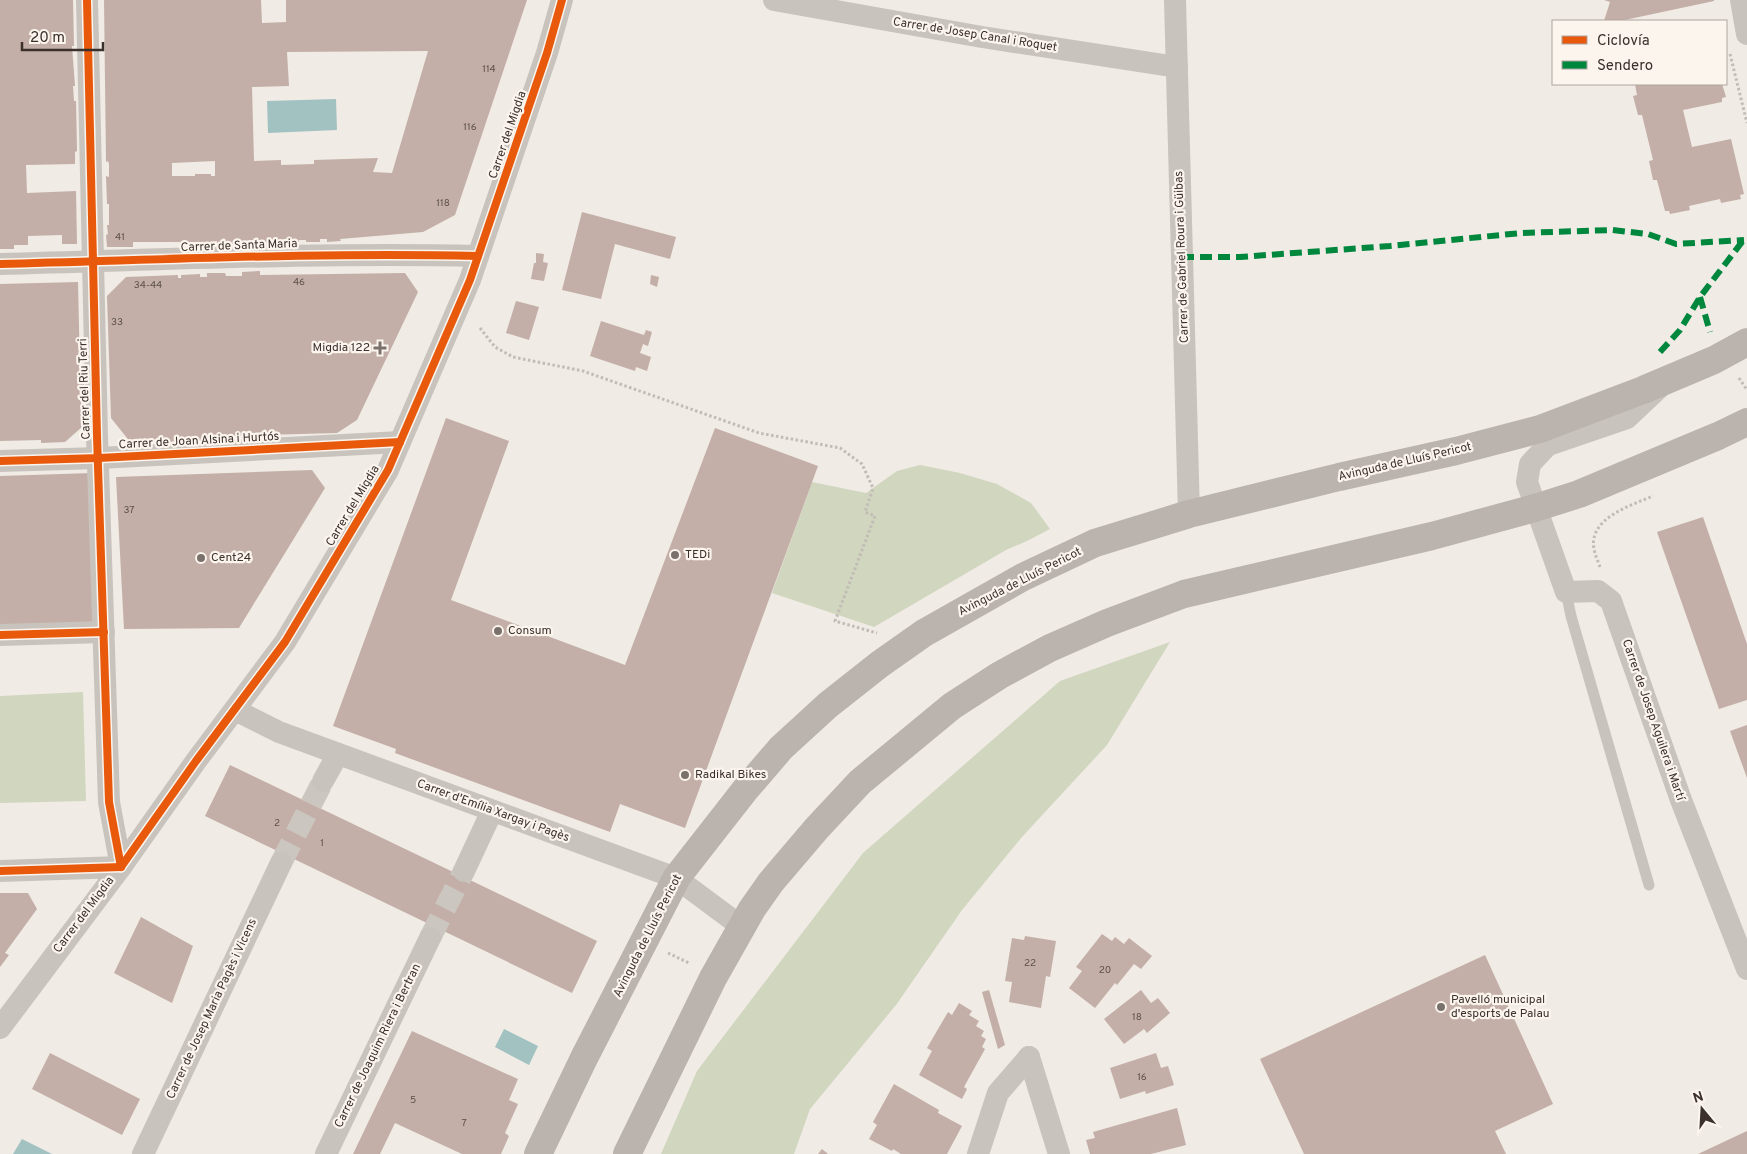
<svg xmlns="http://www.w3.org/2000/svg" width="1747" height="1154" viewBox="0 0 1747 1154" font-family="Overpass,sans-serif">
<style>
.green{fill:#d1d6bf}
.water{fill:#a1c2c1}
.building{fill:#c3afa7;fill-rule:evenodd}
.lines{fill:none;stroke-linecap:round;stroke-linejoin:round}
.street-tunnel{stroke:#ccc6c0;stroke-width:22;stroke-dasharray:22 11;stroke-linecap:butt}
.path{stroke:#c2bbb6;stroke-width:3;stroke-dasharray:2.5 2.5;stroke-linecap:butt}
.lane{stroke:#c9c3be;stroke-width:11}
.street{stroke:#c9c3be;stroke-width:22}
.secondary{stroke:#bab3ae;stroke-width:28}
.quiet{stroke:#00873e;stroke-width:6;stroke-dasharray:12 6;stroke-linecap:butt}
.cycleway-casing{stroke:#fbf5ee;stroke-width:11}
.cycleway{stroke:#e8590c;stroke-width:8}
.poi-dot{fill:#7a716c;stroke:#fbf5ee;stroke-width:2}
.labels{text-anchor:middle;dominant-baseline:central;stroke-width:4.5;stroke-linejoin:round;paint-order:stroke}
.number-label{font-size:10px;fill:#5d504a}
.street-label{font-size:12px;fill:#3b302b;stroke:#fbf5ee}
.poi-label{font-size:12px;fill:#3b302b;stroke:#fbf5ee;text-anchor:start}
</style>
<rect width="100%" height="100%" fill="#f0ebe5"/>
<g class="green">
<path d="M920,465L960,473L997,484L1031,503L1050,529L1027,541L1006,550L874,627L772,593L812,482L866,493L897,471Z"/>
<path d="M1170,642L1107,745L1022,837L962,910L896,1005L810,1109L794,1154H661L697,1071L863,853L1060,681Z"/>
<path d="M83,692L86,801L0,803V696Z"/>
</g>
<g class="water">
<path d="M336,99L337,130L268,133L267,101Z"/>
<path d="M504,1029L538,1046L529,1065L495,1047Z"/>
<path d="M22,1139L52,1154H13Z"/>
</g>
<g class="building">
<path d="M0,0H73L74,46H72L75,86H73L74,101H76L77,151L75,152V164L26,165L27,193L76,191L77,244H62V235L28,236V245H14V249H0Z"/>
<path d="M104,0H261L262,23L286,22V0H527L455,215L423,232L340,239L341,241L327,242V239H320V242H306V240H299V242L283,243V240H278V243H260L259,240L250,241H243V244H217V241L213,242H133V247H107L106,235L108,234L107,225H109V204H107L106,176L109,177V164L108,161L106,162ZM428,51L392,173L373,172L378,158L314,160V164L281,165V160L254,161L252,87L289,86L287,52ZM215,161V176H211V174H195V176H172V163Z"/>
<path d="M1604,0H1714V1L1620,21H1604L1610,2Z"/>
<path d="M1635,84H1722L1726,97L1722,98V102L1683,110L1692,147L1731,139L1744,194L1740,195L1741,199L1721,203L1720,199L1689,206L1690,210L1670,214L1669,211H1665L1657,180H1653L1649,161L1653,160L1642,115H1638L1633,96L1637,95Z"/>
<path d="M582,212L676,237L670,259L615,244L601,299L562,290Z"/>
<path d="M536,253L544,254L543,262L548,263L544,281L531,279L534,263H536Z"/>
<path d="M260,271V275L405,273L418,292L357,420L337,433L231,436L232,441H213V437H205L206,441L187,442V438H183L184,442L131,443L111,418L107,296L126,277L178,275V278H181V275L200,274V277H207V273H225L226,276H242V272Z"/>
<path d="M651,275L659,277L657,287L650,284Z"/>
<path d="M78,282L80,373H84V395H81L82,427L65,442L41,443V440L0,441V284Z"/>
<path d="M516,301L539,307L529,340L506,333Z"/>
<path d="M601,321L644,335L646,330L652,332L648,346L643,344L640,353L651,357L647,371L636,367L635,371L590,356Z"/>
<path d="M446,418L509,441L451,600L625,665L715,428L818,466L685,828L620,804L610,832L395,753L396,749L333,726Z"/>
<path d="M312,470L325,488L239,628L124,629L116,477Z"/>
<path d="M92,473L96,627L0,629V476Z"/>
<path d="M1703,517L1747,644V700L1719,709L1657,532Z"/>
<path d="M1747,725V778L1730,731Z"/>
<path d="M230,765L597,941L572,993L205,816Z"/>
<path d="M0,893H28L37,909L5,953L9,955L0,967Z"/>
<path d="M141,917L193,946L172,1003L114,973Z"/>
<path d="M1102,934L1112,941L1115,937L1124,944L1129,938L1152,956L1141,969L1134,964L1117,985L1115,983L1095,1008L1069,988L1082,971L1076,967Z"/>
<path d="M1025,936L1056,941L1050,977L1046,976L1041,1008L1009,1002L1012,982L1005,981L1012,938L1024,940Z"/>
<path d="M1485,955L1553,1104L1495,1131L1506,1154H1304L1260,1059Z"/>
<path d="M989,990L1005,1045L998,1049L982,992Z"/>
<path d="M1141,990L1151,1003L1158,998L1170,1013L1147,1033L1144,1029L1124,1044L1104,1019Z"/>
<path d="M959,1003L972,1011L969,1015L979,1021L976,1026L984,1031L981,1036L986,1039L982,1047L985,1049L964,1087L967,1089L962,1099L919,1075L932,1051L927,1048L948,1012L952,1015Z"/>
<path d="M412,1031L518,1079L509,1100L518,1104L505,1133L509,1136L501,1154H462L395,1123L380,1154H353Z"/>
<path d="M50,1053L140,1099L122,1135L32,1089Z"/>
<path d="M1156,1053L1161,1068L1168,1066L1174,1085L1146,1094L1145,1091L1120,1099L1110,1068Z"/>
<path d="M894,1084L939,1110L938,1113L962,1126L947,1154H901L893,1149L892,1151L869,1139L877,1125L873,1122Z"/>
<path d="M1177,1108L1186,1145L1151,1154H1090L1086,1140L1095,1138L1093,1132Z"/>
<path d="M1747,1131V1154H1698Z"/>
<path d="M822,1149L828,1154H818Z"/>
</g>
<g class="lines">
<g class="street-tunnel">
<path d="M281,863L323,781"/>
<path d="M430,938L464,871"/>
</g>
<g class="path">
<path d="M1730,54L1747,123"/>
<path d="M480,328L495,347L513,357L583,371L759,433L840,448L862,464L873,488L865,512L875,516L835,621L877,633"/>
<path d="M1739,378L1747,390"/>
<path d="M1600,567C1598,561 1595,555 1594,549C1588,518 1632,505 1653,496"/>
<path d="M668,953L689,963"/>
</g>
<path class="lane" d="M1566,592L1571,616L1649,885"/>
<g class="street">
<path d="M87,0L97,436L109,802L121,867"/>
<path d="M774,0L982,37L1177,67"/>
<path d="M1175,0L1189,514"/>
<path d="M1741,0L1747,34"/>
<path d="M0,264C159,260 319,252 478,256"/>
<path d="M1662,385L1627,418L1548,445L1530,464L1527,482L1566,592L1598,591L1611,601L1681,800L1747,969"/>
<path d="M0,461L99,458L400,442"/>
<path d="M0,635L104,632"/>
<path d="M235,710L279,732L676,878L742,927"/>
<path d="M323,781L338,754"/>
<path d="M0,871L121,867"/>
<path d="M464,871L492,811"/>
<path d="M0,1028L121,867L196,761L285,642L388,470L470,280L547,53L562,0"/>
<path d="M1029,1057L1059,1154"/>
<path d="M143,1154L281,863"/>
<path d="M326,1154L430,938"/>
<path d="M978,1154L998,1093L1029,1057"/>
</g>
<g class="secondary">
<path d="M538,1154L584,1058L677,877L745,790L781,748L828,705L880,664L924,633L1023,577L1095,543L1189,514L1339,477L1456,451L1540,429L1643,390L1714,360L1747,342"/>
<path d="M627,1154L713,978L752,909L771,882L817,828L860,782L952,706L1000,675L1050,648L1107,623L1184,594L1432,536L1535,508L1579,494L1718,436L1747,422"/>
</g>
<g class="quiet">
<path d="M1182,257H1240L1390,246L1521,233L1612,230L1648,234L1676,244L1744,240"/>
<path d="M1700,297L1710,332"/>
<path d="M1660,352L1680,330L1700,297L1745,238"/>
</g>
<g class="cycleway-casing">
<g id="cycleway">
<path d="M87,0L97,436L109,802L121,867"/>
<path d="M0,264C159,260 319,252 478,256"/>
<path d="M0,461L99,458L400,442"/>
<path d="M0,635L104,632"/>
<path d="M121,867L196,761L285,642L388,470L470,280L547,53L562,0"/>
<path d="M0,871L121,867"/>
</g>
</g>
<use href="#cycleway" class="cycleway"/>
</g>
<g class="poi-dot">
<path d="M377.5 340.5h5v5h5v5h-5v5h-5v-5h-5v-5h5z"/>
<circle cx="675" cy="555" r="5"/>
<circle cx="201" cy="558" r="5"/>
<circle cx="498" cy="631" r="5"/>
<circle cx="685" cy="775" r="5"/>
<circle cx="1441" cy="1007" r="5"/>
</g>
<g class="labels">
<g class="number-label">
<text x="489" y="69">114</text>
<text x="470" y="127">116</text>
<text x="443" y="203">118</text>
<text x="120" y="237">41</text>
<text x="299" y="282">46</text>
<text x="148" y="285">34-44</text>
<text x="117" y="322">33</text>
<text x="129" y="510">37</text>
<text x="277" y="823">2</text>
<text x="322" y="843">1</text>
<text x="1030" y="963">22</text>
<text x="1105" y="970">20</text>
<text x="1137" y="1017">18</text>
<text x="1142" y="1077">16</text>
<text x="413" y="1100">5</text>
<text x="464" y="1123">7</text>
</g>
<g class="street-label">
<text transform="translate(975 35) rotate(9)">Carrer de Josep Canal i Roquet</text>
<text transform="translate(508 135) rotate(-71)">Carrer del Migdia</text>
<text transform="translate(239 246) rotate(-2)">Carrer de Santa Maria</text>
<text transform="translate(1182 257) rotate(-92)">Carrer de Gabriel Roura i Güibas</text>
<text transform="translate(85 389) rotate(-92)">Carrer del Riu Terri</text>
<text transform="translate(199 441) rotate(-3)">Carrer de Joan Alsina i Hurtós</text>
<text transform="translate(1405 462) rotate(-13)">Avinguda de Lluís Pericot</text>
<text transform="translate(353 506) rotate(-59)">Carrer del Migdia</text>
<text transform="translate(1020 582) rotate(-27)">Avinguda de Lluís Pericot</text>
<text transform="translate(1653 720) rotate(71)">Carrer de Josep Aguilera i Martí</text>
<text transform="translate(493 811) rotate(20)">Carrer d'Emília Xargay i Pagès</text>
<text transform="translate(84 915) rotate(-53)">Carrer del Migdia</text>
<text transform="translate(648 936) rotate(-63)">Avinguda de Lluís Pericot</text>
<text transform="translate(212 1009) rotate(-65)">Carrer de Josep Maria Pagès i Vicens</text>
<text transform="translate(378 1046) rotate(-64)">Carrer de Joaquim Riera i Bertran</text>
</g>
<g class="poi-label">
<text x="370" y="348" text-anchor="end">Migdia 122</text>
<text x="685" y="555">TEDi</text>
<text x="211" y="558">Cent24</text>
<text x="508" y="631">Consum</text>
<text x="695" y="775">Radikal Bikes</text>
<text x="1451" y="1000">Pavelló municipal<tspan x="1451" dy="14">d'esports de Palau</tspan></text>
</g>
</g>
<rect x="1552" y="20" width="175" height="65" fill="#fbf5ee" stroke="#aea6a0"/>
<rect x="1562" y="36" width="25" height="8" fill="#e8590c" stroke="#aea6a0"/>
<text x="1597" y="45" font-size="15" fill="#3b302b">Ciclovía</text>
<rect x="1562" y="61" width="25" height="8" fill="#00873e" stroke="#aea6a0"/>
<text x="1597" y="70" font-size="15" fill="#3b302b">Sendero</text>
<g transform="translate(1702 1109) rotate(342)" stroke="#fbf5ee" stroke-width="4" paint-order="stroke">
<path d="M0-4L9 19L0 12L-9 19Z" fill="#3b302b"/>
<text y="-8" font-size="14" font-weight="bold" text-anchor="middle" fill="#3b302b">N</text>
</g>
<path d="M22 42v8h81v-8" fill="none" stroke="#3b302b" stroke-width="2.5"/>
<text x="30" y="42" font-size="15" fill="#3b302b" stroke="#fbf5ee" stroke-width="4" paint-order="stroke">20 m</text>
</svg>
